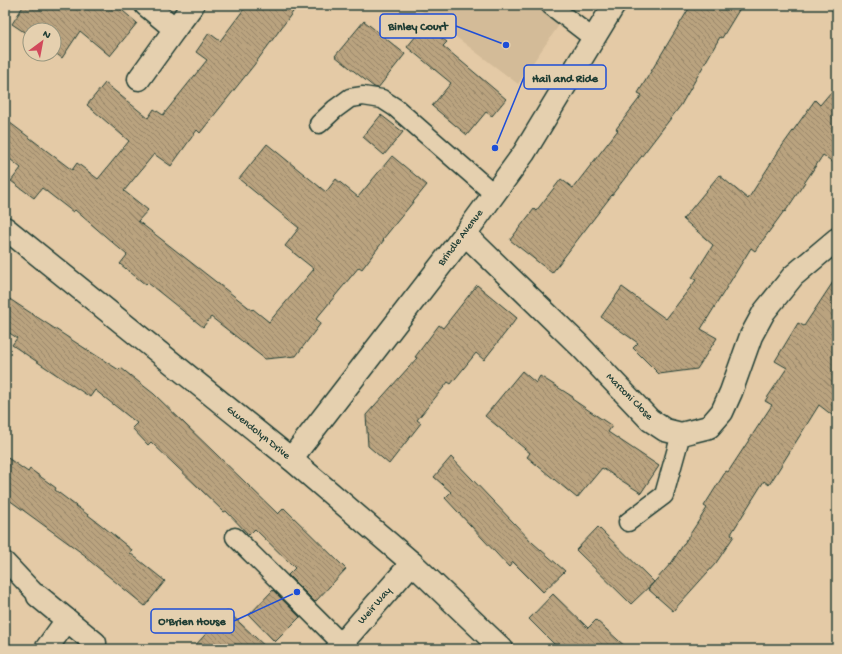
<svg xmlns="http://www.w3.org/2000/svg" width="842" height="654" viewBox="0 0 842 654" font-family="'Gochi Hand',sans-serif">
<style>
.built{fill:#d3bb98}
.building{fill:url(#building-back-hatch);stroke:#1f3d34}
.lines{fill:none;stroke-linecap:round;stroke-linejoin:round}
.service-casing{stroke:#1f3d34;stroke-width:21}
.minor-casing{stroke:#1f3d34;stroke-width:25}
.service{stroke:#e5d0af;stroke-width:18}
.minor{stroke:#e5d0af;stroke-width:22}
.labels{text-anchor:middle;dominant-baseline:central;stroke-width:3;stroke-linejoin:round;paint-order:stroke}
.street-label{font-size:11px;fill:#1f3d34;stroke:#e5d0af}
.leader{fill:none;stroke:#1d4ed8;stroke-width:1.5}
.callout-dot{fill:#1d4ed8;stroke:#e5d0af;stroke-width:1.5}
.callout{fill:#e5d0af;stroke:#1d4ed8;stroke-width:1.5}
.callout-label{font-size:12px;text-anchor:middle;font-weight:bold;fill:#1f3d34}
</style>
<defs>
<pattern id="building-back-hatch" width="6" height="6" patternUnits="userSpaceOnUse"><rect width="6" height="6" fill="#baa37f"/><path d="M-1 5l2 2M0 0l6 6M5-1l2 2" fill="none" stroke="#978669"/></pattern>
</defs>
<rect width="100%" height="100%" fill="#e4caa6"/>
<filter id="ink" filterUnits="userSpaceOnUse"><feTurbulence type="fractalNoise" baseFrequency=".025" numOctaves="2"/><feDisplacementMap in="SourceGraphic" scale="8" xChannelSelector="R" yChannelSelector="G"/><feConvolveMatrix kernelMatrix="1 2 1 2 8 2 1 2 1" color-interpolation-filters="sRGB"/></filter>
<g filter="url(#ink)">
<path class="built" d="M414,5H573L518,84Z"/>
<g class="building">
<path d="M24,5H116L137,23L110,56L80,31L62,58L54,52V30H30V36L12,24Z"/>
<path d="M247,5H298L254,65L200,133L197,130L171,166L154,154L124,191L148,210L138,221L252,310L253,309L269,322L314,269L285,246L299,228L239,179L267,144L326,192L336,179L358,197L392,156L427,185L383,239L384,240L362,269L359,267L316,319L321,323L296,356L265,359L211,317L203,327L148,283L146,285L120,264L127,255L75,210L73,212L42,188L34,198L11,181L21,168L5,155V119L72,170L77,163L98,179L129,141L87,105L105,83L148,118L154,109L163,115L207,60L196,52L209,33L220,41Z"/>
<path d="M691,5H742L722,38L720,37L681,105L552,273L510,240L534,209L536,211L561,179L573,188L618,130L616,129L642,95L638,93Z"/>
<path d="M364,21L405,54L378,88L374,87L335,56Z"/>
<path d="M425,25L447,42L443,46L506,99L492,116L486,112L467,135L432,106L451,83L407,47Z"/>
<path d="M837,85V165L823,155L785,212L784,211L755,251L751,248L701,329L717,338L697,369L659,374L633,348L638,343L601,317L622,287L666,319L696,280L692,278L713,245L683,219L719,175L748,199L780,149L815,100L820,105Z"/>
<path d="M381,115L403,132L384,155L363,137Z"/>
<path d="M837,276V419L819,405L769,485L764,481L731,534L734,536L716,563L673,611L648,589L672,562L707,508L704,506L726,471L728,472L772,405L765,401L787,368L775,361L798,323L804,326Z"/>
<path d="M477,285L517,318L484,360L476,353L451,384L448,382L417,420L421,423L389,464L368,446L366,415L417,358L415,357L439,325L443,328Z"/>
<path d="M5,296L75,342L119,370L121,368L154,394L278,514L284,508L346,569L315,602L288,575L295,568L255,529L249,535L226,511L224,512L151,442L148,445L132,428L137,423L95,390L90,397L12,345L17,338L5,330Z"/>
<path d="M522,371L536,383L540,376L573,397L572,399L612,426L608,432L659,466L641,493L602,468L577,498L527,457L530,453L485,416Z"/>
<path d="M5,456L28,472L30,469L56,488L55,490L100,524L132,550L130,553L165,581L145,606L85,557L86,556L5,497Z"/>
<path d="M451,457L533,543L565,571L543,592L513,562L509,567L445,498L451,492L434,477Z"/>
<path d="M598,527L654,582L631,604L576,550Z"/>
<path d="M273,590L300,617L275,642L249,615Z"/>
<path d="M553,594L588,628L596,620L628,649H559L529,619Z"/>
<path d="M227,611L268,649H192Z"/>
</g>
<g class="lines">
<g class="service-casing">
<g id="service">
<path d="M550,5L594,39"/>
<path d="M319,124L335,109L350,98L363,96L382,99L396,108L494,194"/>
<path d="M628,522L664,495L681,434"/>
<path d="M235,537L342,644"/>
<path d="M5,561L38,596"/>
</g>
</g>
<g class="minor-casing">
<g id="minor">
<path d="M146,5L175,29L193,5"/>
<path d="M139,79L175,29"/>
<path d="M5,228L291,459L412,563L502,649"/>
<path d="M465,234L579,345L650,420L665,430L681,434L709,427L722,412L731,392L751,336L764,312L793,276L837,239"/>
<path d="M291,459L465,234L524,153L614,5"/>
<path d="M38,596L95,643"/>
<path d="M46,649L67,620"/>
<path d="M337,649L412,563"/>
</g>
</g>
<use href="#service" class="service"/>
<use href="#minor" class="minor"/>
</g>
</g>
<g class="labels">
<g class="street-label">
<text transform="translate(461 238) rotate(-53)">Brindle Avenue</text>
<text transform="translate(629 397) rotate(45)">Marconi Close</text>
<text transform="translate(258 433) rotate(39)">Gwendolyn Drive</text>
<text transform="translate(375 606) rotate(-49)">Weir Way</text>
</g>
</g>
<path class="leader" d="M506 45L456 26M495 148L524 77M297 592L234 621"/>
<g class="callout-dot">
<circle cx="506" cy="45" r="4"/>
<circle cx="495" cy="148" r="4"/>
<circle cx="297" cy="592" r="4"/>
</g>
<g class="callout">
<rect x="380" y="14" width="76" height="24" rx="4"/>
<rect x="524" y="65" width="82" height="24" rx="4"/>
<rect x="151" y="609" width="83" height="24" rx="4"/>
</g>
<g class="callout-label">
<text x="418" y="30">Binley Court</text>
<text x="565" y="82">Hail and Ride</text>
<text x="192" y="625">O'Brien House</text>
</g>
<rect width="842" height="654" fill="none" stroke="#e5d0af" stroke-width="20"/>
<rect x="10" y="10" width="822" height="634" fill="none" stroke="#1f3d34" stroke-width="1.5" filter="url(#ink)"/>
<g transform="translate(42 42) rotate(32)"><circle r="19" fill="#e5d0af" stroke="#96957e"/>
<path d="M0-3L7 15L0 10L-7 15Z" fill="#d1495b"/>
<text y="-6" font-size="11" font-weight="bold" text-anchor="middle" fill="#1f3d34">N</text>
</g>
</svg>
